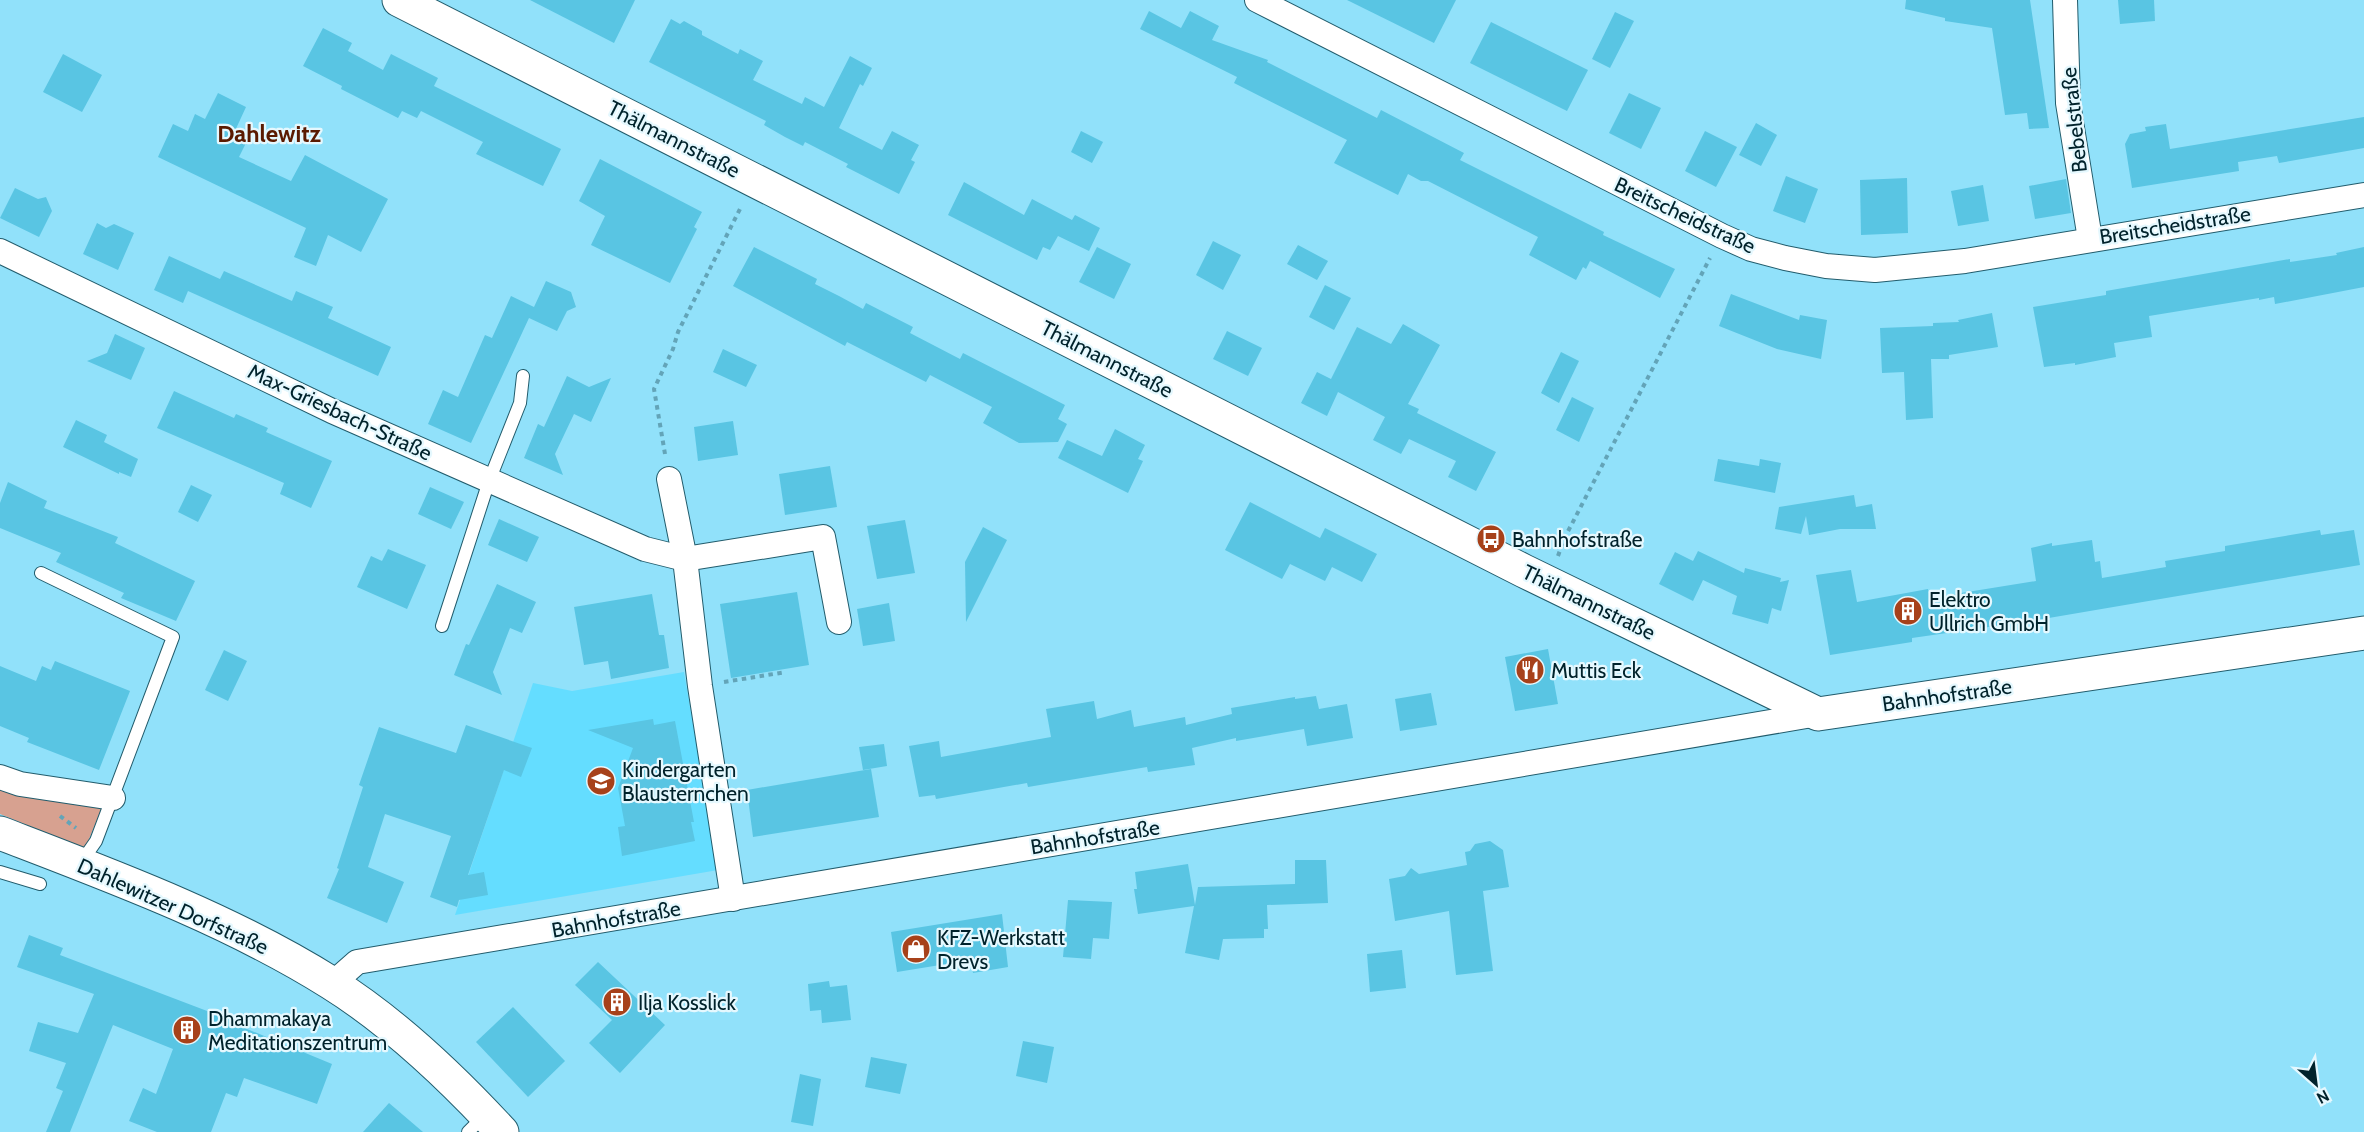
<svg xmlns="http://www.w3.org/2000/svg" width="2364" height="1132" viewBox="0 0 2364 1132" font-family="Cabin,sans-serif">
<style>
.built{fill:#64ddff}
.green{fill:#d7a190}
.building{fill:#59c5e3}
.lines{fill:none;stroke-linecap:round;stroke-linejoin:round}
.lane-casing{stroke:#225c6c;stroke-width:14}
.street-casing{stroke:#225c6c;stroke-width:26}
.secondary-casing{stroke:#225c6c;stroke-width:35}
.path{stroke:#63a4b8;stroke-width:4;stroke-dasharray:4.5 4.5;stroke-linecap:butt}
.lane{stroke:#fff;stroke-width:12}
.street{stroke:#fff;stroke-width:24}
.secondary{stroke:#fff;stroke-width:33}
.labels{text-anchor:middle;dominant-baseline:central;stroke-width:4.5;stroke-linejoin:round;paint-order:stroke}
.street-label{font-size:21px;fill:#00222b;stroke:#e5f8fe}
.poi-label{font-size:21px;fill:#00222b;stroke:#e5f8fe;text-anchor:start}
.quarter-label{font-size:24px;font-weight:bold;fill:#5a1a01;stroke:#e5f8fe}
</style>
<rect width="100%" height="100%" fill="#91e1fa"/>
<path class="built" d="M684,672L718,870L455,915L533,683L572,691Z"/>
<path class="green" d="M0,785L103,805L85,849L0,814Z"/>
<g class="building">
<path d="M530,0H635L614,43Z"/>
<path d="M1347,0H1456L1434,43Z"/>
<path d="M1906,0H2030L2049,128L2029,129L2027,113L2005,115L1992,28L1945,21V18L1905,9Z"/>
<path d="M2118,0H2154L2155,21L2120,24Z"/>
<path d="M1149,11L1181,28L1190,11L1219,26L1212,40L1268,60L1267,62L1377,118L1381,110L1464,153L1460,160L1604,232L1603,235L1675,269L1660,298L1590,261L1586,269L1583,267L1576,280L1529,255L1538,237L1428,181H1421L1408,174L1398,195L1334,163L1347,140L1234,83L1237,77L1140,29Z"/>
<path d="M1615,12L1634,21L1610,68L1592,59Z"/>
<path d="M671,19L680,24L684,21L702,31V35L738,54L740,49L763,61L753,80L802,104L805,97L824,107L850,56L872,68L863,86L860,84L839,128L882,150L892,131L919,145L911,160L915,162L899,194L846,167L848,164L805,142L803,146L785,137L764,125L766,121L649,62Z"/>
<path d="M1491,22L1588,70L1567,111L1470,63Z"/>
<path d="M323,28L352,43L348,51L383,70L391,54L438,78L434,86L561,149L543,186L476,154L483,142L421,111L417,118L402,111L398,118L341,89L342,86L303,66Z"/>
<path d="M63,54L102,75L82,112L43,92Z"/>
<path d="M218,93L246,107L234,133L248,139L239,157L291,181L305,155L388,199L361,252L328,235L316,266L294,257L306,228L158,157L173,124L188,131L195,114L205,119Z"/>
<path d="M1629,93L1661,108L1641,149L1609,133Z"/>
<path d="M2364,117V148L2279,163L2277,156L2238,162L2239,171L2132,188L2125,144L2130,134L2146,131L2145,127L2166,124L2170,149Z"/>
<path d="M1756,123L1777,135L1761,166L1739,155Z"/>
<path d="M1081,131L1103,142L1092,163L1071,152Z"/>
<path d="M1705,131L1737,147L1716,187L1685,171Z"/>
<path d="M600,159L702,212L694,227L697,229L670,283L591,245L605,216L579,201Z"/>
<path d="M1786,176L1818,189L1805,223L1773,211Z"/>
<path d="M1907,178L1908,233L1861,235L1860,180Z"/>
<path d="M2066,179L2071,213L2035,219L2029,186Z"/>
<path d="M964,182L1024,215L1032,199L1072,220L1075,215L1100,228L1089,251L1058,236L1050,250L1043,247L1037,260L948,215Z"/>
<path d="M1983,185L1989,221L1958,226L1951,191Z"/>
<path d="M15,188L38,199L46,197L52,211L39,237L0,218Z"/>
<path d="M97,223L106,228L114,224L134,233L118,270L83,254Z"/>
<path d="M1213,241L1241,255L1223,290L1196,275Z"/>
<path d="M1298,245L1328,261L1317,280L1287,264Z"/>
<path d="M754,247L817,279L815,284L839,296L863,309L866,303L913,327L910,333L960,359L963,353L1065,405L1058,419L1067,424L1058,442L1019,443L983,423L992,407L930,375L926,382L847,342L845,346L733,286Z"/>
<path d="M1097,247L1131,264L1114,299L1079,282Z"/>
<path d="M2364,247V287L2275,304L2274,297L2259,300V298L2149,316L2152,337L2114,343L2116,357L2075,365V363L2044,367L2033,307L2106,295V291L2186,277L2290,259V262L2337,255L2336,253Z"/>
<path d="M169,256L220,279L224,271L292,301L296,291L333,307L328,318L391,347L378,376L188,291L183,303L154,290Z"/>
<path d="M546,281L571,292L576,307L567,311L557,331L529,318L471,443L428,424L443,390L458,397L485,335L492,338L511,296L534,307Z"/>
<path d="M1325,285L1351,298L1334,330L1309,317Z"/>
<path d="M1731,294L1799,320L1800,315L1827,320L1821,359L1777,349L1719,326Z"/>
<path d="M1992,313L1998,347L1949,355V359H1931L1933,418L1906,420L1904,372L1882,373L1880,328L1933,326V323L1959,322L1958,320Z"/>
<path d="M1403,324L1440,345L1408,404L1419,409L1417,413L1496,452L1476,491L1448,477L1456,461L1409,439L1401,454L1373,440L1385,417L1338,392L1327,416L1301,403L1317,372L1331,379L1357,327L1391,344Z"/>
<path d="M1227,331L1262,348L1248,376L1213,359Z"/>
<path d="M115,334L145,348L131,380L87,361L107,353Z"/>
<path d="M723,349L757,365L746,387L713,372Z"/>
<path d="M1561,352L1579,361L1559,403L1541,393Z"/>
<path d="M567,376L589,387L611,378L591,422L574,414L555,454L563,475L524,458L538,424L544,427Z"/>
<path d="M174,391L234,418L236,414L268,428L266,432L332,461L311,508L280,494L284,483L157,428Z"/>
<path d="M1572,397L1594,408L1579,442L1556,430Z"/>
<path d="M76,420L107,435L104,442L138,459L131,477L119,472V474L63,447Z"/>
<path d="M733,421L738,455L698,461L694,427Z"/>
<path d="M1115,429L1145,445L1138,459L1143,461L1128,493L1058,458L1067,440L1102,456Z"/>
<path d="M1718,459L1759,466L1760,459L1781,463L1775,493L1714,481Z"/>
<path d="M830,466L837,507L785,515L779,474Z"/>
<path d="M8,482L47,501L44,508L118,537L115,543L195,581L176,621L121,598L124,593L56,562L61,553L0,528V503Z"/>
<path d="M191,485L212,495L198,522L178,512Z"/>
<path d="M430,487L464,502L451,529L418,514Z"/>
<path d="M1854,495L1856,507L1872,504L1876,529H1840L1809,535L1806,516L1801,534L1775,529L1779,507Z"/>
<path d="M1250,502L1320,538L1325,528L1377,554L1362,582L1332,567L1325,581L1290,564L1282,579L1225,550Z"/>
<path d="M499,519L539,537L527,562L488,545Z"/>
<path d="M905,520L915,573L877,579L867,526Z"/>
<path d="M983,527L1007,540L966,622L965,562Z"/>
<path d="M2320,530L2321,535L2354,530L2360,565L2037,620L1912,638V642L1830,655L1816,575L1851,570L1857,602L1928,589L1930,598L2036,581L2031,548L2052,543V546L2092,540L2095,562L2100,561L2102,578L2166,567L2165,561L2225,551V546Z"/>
<path d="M388,549L426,565L407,609L357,587L371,556L382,561Z"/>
<path d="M1698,551L1744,573L1745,568L1781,578L1780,582L1789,580L1781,611L1772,608L1768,624L1732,614L1737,596L1703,580L1693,601L1659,584L1675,552L1693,561Z"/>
<path d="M497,584L536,602L522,633L510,628L493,672L502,695L454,675L466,644L469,645Z"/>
<path d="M797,592L809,665L731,678L720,604Z"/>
<path d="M652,594L659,635H664L669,668L611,679L608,661L584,665L574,607Z"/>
<path d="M889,603L895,641L863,646L857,609Z"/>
<path d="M1548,649L1558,704L1515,711L1505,657Z"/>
<path d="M224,650L247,661L228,701L205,690Z"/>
<path d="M55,661L130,691L99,770L27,742L29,738L0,726V666L36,681L42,666L51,670Z"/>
<path d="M1431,693L1437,725L1400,731L1395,699Z"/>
<path d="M1316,696L1319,709L1347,704L1353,738L1307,746L1304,729L1236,741V738L1192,748L1195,765L1148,772L1147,767L1028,787L1027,783L936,799L935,795L919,797L909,746L939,741L941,757L1051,737L1046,709L1094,701L1097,719L1131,710L1134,727L1185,717L1186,725L1232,714L1231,708L1295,697V699Z"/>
<path d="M653,719L654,725L675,721L694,822H691L695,841L622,856L618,827L625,826L618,788L633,748L588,730Z"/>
<path d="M466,725L532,748L521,777L504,770L468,875L484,872L488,895L459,900L457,907L430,897L451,836L385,814L368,867L404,882L387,923L327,898L339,869L337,868L363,787L359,785L379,727L456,753Z"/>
<path d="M884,744L887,766L863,770L859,747Z"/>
<path d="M871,769L879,817L753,837L747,790Z"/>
<path d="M1490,841L1503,850L1509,887L1483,891L1493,971L1456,975L1449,911L1395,921L1389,879L1405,876L1411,868L1419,874L1467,865L1465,852L1470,851L1475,844Z"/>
<path d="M1295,860H1326L1328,903L1267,905L1268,929H1264V938L1223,939L1219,960L1185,953L1194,906L1138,914L1134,889H1137L1135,872L1188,864L1195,905L1198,887L1295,884Z"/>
<path d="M1068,900L1112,902L1109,939L1093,938L1091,959L1063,957Z"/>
<path d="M1002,914L1008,967L973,973L971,960L897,972L891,932Z"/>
<path d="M29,935L63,948L60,955L236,1022L235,1024L332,1064L317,1104L244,1078L237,1097L226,1093L211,1132H157L129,1121L143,1088L156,1094L173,1049L113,1025L70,1132H46L63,1091L56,1088L66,1063L29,1051L38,1022L78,1033L94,994L17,967Z"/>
<path d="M1402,950L1406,988L1370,992L1367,954Z"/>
<path d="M598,962L665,1025L620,1073L589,1043L612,1020L575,985Z"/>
<path d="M829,981L830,987L847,985L851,1020L822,1023L821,1010L810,1011L808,984Z"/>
<path d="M513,1007L565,1061L528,1097L476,1042Z"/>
<path d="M1023,1041L1054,1047L1047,1083L1016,1076Z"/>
<path d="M871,1057L907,1064L900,1094L865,1087Z"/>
<path d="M800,1074L821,1079L813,1126L791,1122Z"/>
<path d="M389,1103L423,1132H363Z"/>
</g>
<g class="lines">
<g class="lane-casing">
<g id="lane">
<path d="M41,573L173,637L96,841L80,864"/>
<path d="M442,626L489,481L520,403L523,376"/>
<path d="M0,872L40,884"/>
<path d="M468,1132L485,1115"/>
</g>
</g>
<g class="street-casing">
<g id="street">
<path d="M1257,0L1722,236L1751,249L1785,258L1826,266L1875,270L1965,261L2364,195"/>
<path d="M2065,0L2068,103L2090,239"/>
<path d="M0,251L332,411L645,549L685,559L823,537L839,622"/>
<path d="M669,479L685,559L700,686L733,899"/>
<path d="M0,777L20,784L113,798"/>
<path d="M332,984L357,962L1818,714"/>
</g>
</g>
<g class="secondary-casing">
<g id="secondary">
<path d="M399,0L1524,571L1818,714L2364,633"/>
<path d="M0,833C112,876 229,919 331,983C392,1021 453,1079 502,1132"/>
</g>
</g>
<g class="path">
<path d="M665,454L654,389L673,349L678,332L741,207"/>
<path d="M1558,556L1564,539L1710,258"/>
<path d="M724,682L786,672"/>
<path d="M60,816L76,828"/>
</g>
<use href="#lane" class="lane"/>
<use href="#street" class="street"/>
<use href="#secondary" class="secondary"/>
</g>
<defs>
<g id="bus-disc" transform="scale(1.5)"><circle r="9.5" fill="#a7411a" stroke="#e5f8fe"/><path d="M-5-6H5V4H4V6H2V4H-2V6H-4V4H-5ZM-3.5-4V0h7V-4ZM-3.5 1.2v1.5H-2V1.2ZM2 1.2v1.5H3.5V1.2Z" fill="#fff"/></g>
<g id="building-disc" transform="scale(1.5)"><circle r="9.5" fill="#a7411a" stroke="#e5f8fe"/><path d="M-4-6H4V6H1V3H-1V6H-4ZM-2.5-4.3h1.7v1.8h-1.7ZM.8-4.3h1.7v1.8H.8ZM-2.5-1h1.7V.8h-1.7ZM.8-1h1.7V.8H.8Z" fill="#fff"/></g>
<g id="restaurant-disc" transform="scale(1.5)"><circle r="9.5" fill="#a7411a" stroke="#e5f8fe"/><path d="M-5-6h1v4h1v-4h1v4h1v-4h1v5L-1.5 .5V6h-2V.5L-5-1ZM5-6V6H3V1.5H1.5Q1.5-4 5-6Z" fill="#fff"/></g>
<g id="school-disc" transform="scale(1.5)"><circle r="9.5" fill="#a7411a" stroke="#e5f8fe"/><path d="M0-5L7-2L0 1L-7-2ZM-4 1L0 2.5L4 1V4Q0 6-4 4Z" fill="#fff"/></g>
<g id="shop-disc" transform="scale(1.5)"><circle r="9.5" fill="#a7411a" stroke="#e5f8fe"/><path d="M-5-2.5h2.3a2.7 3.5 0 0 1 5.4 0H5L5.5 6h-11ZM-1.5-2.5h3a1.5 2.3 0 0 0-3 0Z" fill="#fff"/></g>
</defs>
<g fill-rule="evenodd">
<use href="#bus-disc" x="1491" y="539"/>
<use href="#building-disc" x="1908" y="611"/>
<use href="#restaurant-disc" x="1530" y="670"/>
<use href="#school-disc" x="601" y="781"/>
<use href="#shop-disc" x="916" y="949"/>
<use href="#building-disc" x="617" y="1002"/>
<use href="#building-disc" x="187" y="1030"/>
</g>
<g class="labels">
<g class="street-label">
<text transform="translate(2074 120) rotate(-96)">Bebelstraße</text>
<text transform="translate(674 139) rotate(27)">Thälmannstraße</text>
<text transform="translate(1685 215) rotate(25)">Breitscheidstraße</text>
<text transform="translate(2175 225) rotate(-9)">Breitscheidstraße</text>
<text transform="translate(1107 359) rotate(27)">Thälmannstraße</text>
<text transform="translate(340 412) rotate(25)">Max-Griesbach-Straße</text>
<text transform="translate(1589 602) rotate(26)">Thälmannstraße</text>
<text transform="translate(1947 695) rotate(-8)">Bahnhofstraße</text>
<text transform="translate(1095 837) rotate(-9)">Bahnhofstraße</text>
<text transform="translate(173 906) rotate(24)">Dahlewitzer Dorfstraße</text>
<text transform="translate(616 919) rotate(-10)">Bahnhofstraße</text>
</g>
<g class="poi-label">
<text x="1512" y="539">Bahnhofstraße</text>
<text x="1929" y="599">Elektro<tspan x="1929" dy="24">Ullrich GmbH</tspan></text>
<text x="1551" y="670">Muttis Eck</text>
<text x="622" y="769">Kindergarten<tspan x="622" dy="24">Blausternchen</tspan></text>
<text x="937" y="937">KFZ-Werkstatt<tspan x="937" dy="24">Drevs</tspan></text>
<text x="638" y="1002">Ilja Kosslick</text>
<text x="208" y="1018">Dhammakaya<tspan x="208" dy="24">Meditationszentrum</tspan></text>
</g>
<g class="quarter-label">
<text x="269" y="133">Dahlewitz</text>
</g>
</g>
<g transform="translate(2316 1084) rotate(152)" stroke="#e5f8fe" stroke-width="4.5" paint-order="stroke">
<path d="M0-4.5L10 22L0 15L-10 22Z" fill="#00222b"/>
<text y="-9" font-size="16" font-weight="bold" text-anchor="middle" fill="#00222b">N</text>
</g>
</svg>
